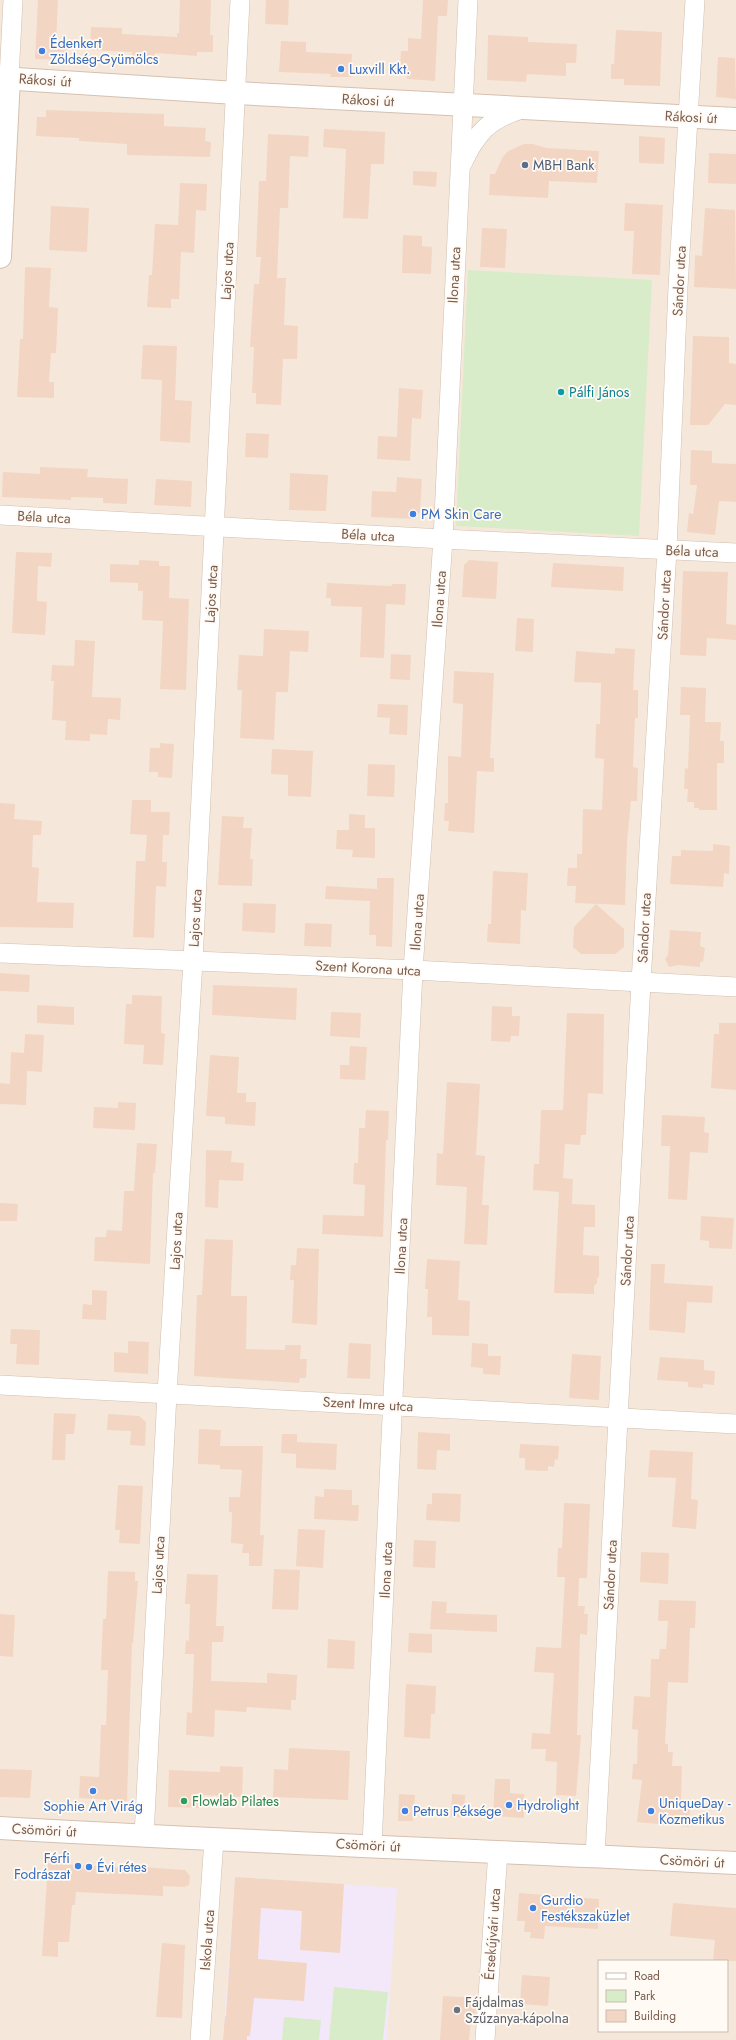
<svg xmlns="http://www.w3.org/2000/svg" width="736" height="2040" viewBox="0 0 736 2040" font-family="Jost,sans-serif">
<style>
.residential{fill:#f5e8da;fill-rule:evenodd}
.education{fill:#f3e8fa}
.green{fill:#d8ecc9}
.building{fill:#f3d5c3}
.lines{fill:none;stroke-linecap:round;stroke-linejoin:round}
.street-casing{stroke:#d1beb0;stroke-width:20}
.secondary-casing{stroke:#d6c0b0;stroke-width:24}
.street{stroke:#fff;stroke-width:19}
.secondary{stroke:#fff;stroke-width:22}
.shop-dot{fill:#3f7fe0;stroke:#fffaf3;stroke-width:1.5}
.service-dot{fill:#5c6f8a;stroke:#fffaf3;stroke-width:1.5}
.culture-dot{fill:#0f9aa8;stroke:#fffaf3;stroke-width:1.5}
.leisure-dot{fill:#2e9e5b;stroke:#fffaf3;stroke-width:1.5}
.worship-dot{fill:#6b7280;stroke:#fffaf3;stroke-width:1.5}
.labels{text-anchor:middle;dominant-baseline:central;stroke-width:3.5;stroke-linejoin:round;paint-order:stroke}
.shop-label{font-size:14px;fill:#366cbe;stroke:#fffaf3;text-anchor:start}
.street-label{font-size:14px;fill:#7a5c4d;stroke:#fffaf3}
.service-label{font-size:14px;fill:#4e5e75;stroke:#fffaf3;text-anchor:start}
.culture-label{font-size:14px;fill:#0d838f;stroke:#fffaf3;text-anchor:start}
.leisure-label{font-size:14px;fill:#27864d;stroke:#fffaf3;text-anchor:start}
.worship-label{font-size:14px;fill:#5b616d;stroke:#fffaf3;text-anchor:start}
</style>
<rect width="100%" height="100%" fill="#fdf6ec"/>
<path class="residential" d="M0,0H736V2040H0ZM599,1961H727V2031H599Z"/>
<path class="education" d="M235,1877L397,1888L387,2040H223Z"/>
<g class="green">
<path d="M468,270L652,280L639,536L456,526Z"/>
<path d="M334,1987L388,1992L383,2040H329Z"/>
<path d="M284,2017L321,2020L319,2040H282Z"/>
</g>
<g class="building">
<path d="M38,0H58L56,43L67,44L66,60L35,59Z"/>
<path d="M180,0H211L210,35H213V52H197V56L155,53V63L131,62L132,52L90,50L91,27L122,28V34L177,37V33H179Z"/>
<path d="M266,0H289L288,25L265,24Z"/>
<path d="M423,0H448L447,16H438L435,81L407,79V66L400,65L401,51H408V38L421,39Z"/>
<path d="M616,30L662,32L660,86L624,85V79H611V64H614Z"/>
<path d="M488,35L528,37V42L577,44L576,63H566V76L527,74L526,82L487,80Z"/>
<path d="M281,41L306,42V52L352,54L351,77H330L331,74L279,72Z"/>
<path d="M718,57L735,58L736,99L716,97Z"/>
<path d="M46,110L164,114V126L206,128L205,141L211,142L210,157L127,155V144L79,141V138L36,136L37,117H46Z"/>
<path d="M324,129L385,132L384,164H371L368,219L343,218L346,149L323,147Z"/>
<path d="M268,134L309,136L308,157L290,156L288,208H280L277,278H286L284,325L298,326L297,359H283L281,405L256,404V393H252L254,347H250L254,284H259L261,257H256L259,181H266Z"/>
<path d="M639,136L665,138L664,164L639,163Z"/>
<path d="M524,144H533L547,148L599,151L597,183L549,181L548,198L489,195L490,174H495L502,158L508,151Z"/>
<path d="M709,153L736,154V184L708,183Z"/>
<path d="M413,171L437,172L436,187L413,185Z"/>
<path d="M180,183L207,184L206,211L196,210L194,253L181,252L179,299H171V308L147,307L149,275H152L155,224L178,225Z"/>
<path d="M625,203L663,205L660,275L632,274L634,231H624Z"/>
<path d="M51,206L89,208L87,252L49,250Z"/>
<path d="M705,208L735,210L736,289L694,287L695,255L702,256Z"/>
<path d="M482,228L507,229L505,268L480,267Z"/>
<path d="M403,235L422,236V246L432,247L431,274L402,273Z"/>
<path d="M25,267L51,268L49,307L58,308L56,353H51L49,382H54V398L17,397L20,339H23Z"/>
<path d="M693,336L729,337V363L736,364V405L725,404L708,425H690Z"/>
<path d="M143,345L177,346L175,400L192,401L190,443L160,441L162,380L141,379Z"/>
<path d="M399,388L423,390L421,419L412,418L410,461L377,459L378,436L397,437Z"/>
<path d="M246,433L269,434L268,458L245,457Z"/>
<path d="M691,450L712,451V463L736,464V502L719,501L715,535L687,532L689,513L693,514L697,485H690Z"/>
<path d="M40,467L88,469L87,477L128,479L127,504L103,503V498L71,497V500L2,497L3,472L40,474Z"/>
<path d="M290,473L328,475L326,511L289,510Z"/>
<path d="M397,477L422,479L420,512L414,519L371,517L372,491L396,492Z"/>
<path d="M156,479L192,481L191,507L154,505Z"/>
<path d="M16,552L52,553L51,567L38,566L37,601L47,602L45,635L12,633Z"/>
<path d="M139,560L159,561V566H170L169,598L189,599L186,690L160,689L163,621L142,620L143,591H138V583L110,582V564L139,565Z"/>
<path d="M469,560L498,562L496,599L462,597L464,565Z"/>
<path d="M553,563L624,567L623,591L551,587Z"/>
<path d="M683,571L728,572L726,624L736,625V640L707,638L706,656L680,655Z"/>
<path d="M327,583L392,586V584H406L405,605L386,604L384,658L360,657L362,607L331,606V598H326Z"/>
<path d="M517,618L534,619L533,652L515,651Z"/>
<path d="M264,629L309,631L308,652L290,651L288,692H276L274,740L240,738L242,690H237L239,655L263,656Z"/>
<path d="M75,640L95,641L92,697L121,698L120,720L108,719L107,735L90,734V741L65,740L66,721L52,720L54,681H51L52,665L74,666Z"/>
<path d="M615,648L635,649L633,690H638V718H635L633,767L638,768L637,801H631L627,842L625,905L575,903L576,886H567L568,868H577V854H582L583,809L602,810L604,759L595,758L596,724H600L601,683L574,682L576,651L615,654Z"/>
<path d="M391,654L411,655L410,680L390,679Z"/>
<path d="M454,671L494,673L490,758H494V772L477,771L474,833L448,831L449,821H444L445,803H448V756L461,757L463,704L453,703Z"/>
<path d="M681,687L706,688L705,722H721L720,741H724V763H717V810H699V808H694V802H687L688,789H684L685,768L688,769L690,715H680Z"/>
<path d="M378,704L408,705L407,735L389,734L390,718L377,717Z"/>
<path d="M160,743L174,744L172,778L158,777V772H149L150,748H160Z"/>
<path d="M272,749L313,751L311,797L288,796V775L271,774Z"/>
<path d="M368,764L395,765L394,797L367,796Z"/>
<path d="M132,800H151V812H170L169,835H163L162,862H167L166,887L156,886L154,938L133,937L136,861H145L147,835L130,834Z"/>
<path d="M0,803L15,804L14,819L42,821L41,835H33L32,867L39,868L37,902L74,903L73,928L0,927Z"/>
<path d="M349,814L365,815V828H375V858L352,857L353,850L336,849L337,830H349Z"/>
<path d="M222,816L244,817L243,828H252L250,859H253L252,886L218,885Z"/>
<path d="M713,844L730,846L729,874L724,873L723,887L670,884L672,856H681V850L713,851Z"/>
<path d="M493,871L528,873L526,911L521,910L520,944L487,942L488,924H491Z"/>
<path d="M377,878H394L392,947L376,946V935H369L370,901L325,899L326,886L377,889Z"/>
<path d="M243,903L276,904L275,933L242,931Z"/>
<path d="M596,904L624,929V947L615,954H581L573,947L574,927Z"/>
<path d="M305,923L332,924L331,947L304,946Z"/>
<path d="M670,930L701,932L700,946L705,948L703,962H700V967L678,965L669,967L665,959L668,955Z"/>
<path d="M0,973L30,975L29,992L0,991Z"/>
<path d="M213,985L297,988L296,1020L212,1015Z"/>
<path d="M132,995L162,996L161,1033L165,1034L163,1065L143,1064L144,1045L124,1044L126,1004H132Z"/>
<path d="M37,1005L74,1007V1025L37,1023Z"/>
<path d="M492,1006L512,1007V1016H520L519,1036H511L510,1042L491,1041Z"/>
<path d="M331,1012L361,1013L360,1038L330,1036Z"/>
<path d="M567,1013L604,1014L603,1094L588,1093L586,1135H581L580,1145L565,1144L563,1178L573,1179L572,1204L595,1205V1227H584L583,1255L599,1256V1277L597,1278V1283L594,1286V1294L554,1293L559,1192L533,1190L534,1164H539L541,1110H563Z"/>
<path d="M719,1023H736V1090L711,1088L714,1034H719Z"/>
<path d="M25,1034L44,1035L42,1072L27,1071L26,1105L0,1104V1083L10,1084L11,1052L24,1053Z"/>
<path d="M350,1046L367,1047L365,1080L340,1079V1065H349Z"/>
<path d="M210,1055L239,1057L237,1093H246V1102H256L255,1126L225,1124V1117L206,1116Z"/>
<path d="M447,1082L480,1084L476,1155L485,1156L482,1205H489L487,1245L464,1244L467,1187L436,1185L437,1153L443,1154Z"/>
<path d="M118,1102L136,1103L135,1130L93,1128L94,1107L118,1108Z"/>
<path d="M366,1110L389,1111L388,1140H386L383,1237L322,1234L323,1215L364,1216L365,1185L353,1184L354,1163H358L359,1128H365Z"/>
<path d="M662,1115L705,1117L704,1132L709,1133L708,1153L690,1152L687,1200L668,1199L670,1146H661Z"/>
<path d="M137,1143L157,1144L155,1173H153L150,1264L94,1261L95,1237H106L107,1230L122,1231L124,1191H134Z"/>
<path d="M206,1150L232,1151L231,1162L244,1163L243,1181L219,1180L218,1208L205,1207Z"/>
<path d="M0,1203L18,1204L17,1221H0Z"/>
<path d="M701,1216L734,1218L732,1249L709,1248V1241L700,1240Z"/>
<path d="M205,1239L233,1240L231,1296H247L246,1349L285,1350V1345H301L300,1359H307L306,1378H300L299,1383L194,1376L197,1295H202Z"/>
<path d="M297,1248L319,1249L317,1325L292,1323L294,1280H290L291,1265H296Z"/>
<path d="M427,1259L460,1261L458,1300L470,1301L469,1336L432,1335V1317H427L428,1289H425Z"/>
<path d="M651,1264H665L664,1283L713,1286L712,1303L687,1302L685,1333L649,1330Z"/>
<path d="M92,1290L107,1291L106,1320L82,1319L83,1304L92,1305Z"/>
<path d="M11,1329L40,1330L39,1365L16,1364L17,1344H10Z"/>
<path d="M128,1341L149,1342L148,1374L114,1372V1352L128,1353Z"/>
<path d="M349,1343L371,1344L370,1379L347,1378Z"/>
<path d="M472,1343L488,1344V1356H501L500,1375L483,1374V1368L471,1367Z"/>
<path d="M572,1354L601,1356L599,1400L569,1398Z"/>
<path d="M660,1357L704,1360V1370L715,1371L714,1385L703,1384V1388L688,1387V1382L657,1380Z"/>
<path d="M54,1413L76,1414L74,1434H66L65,1460H52Z"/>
<path d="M108,1414L139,1416L146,1422L145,1446L130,1445L131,1431L107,1430Z"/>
<path d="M199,1429L221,1430L220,1446H263L260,1535H264L262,1566H249V1553H242L243,1544L231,1543L232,1512H229V1497H240L242,1470L220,1469V1465L198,1464Z"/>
<path d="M418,1432L450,1434V1451L437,1450L436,1470L417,1469Z"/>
<path d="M282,1434H297V1442L337,1444L336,1470L296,1468V1454L281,1453Z"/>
<path d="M520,1444L559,1446L558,1460L555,1459L554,1467L548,1466V1471L525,1470V1458H519Z"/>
<path d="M650,1450L693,1452L691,1499L698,1500L696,1529L672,1527L676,1478L648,1477Z"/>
<path d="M118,1485L143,1486L140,1544L119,1543L120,1530H115Z"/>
<path d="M324,1489L352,1490V1505H359L358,1521L314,1519L315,1496L324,1497Z"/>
<path d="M432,1493L461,1494L460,1522L426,1520L427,1504H432Z"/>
<path d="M564,1503L590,1504L587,1578H579L578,1606H585L584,1614H588L587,1635L580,1634L577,1735H581L576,1796L556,1795L557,1762L545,1761L546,1749H531L532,1733L550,1734L554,1673L534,1672L536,1647L561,1648L565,1577H557L558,1548H562Z"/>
<path d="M298,1529L325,1530L323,1568L296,1566Z"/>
<path d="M414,1540L436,1541L435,1568L413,1567Z"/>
<path d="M641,1552L669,1553L668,1584L640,1582Z"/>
<path d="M274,1569L300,1570L298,1610L272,1609Z"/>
<path d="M108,1571L135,1572V1581H138L133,1643H132L127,1801L79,1798L80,1776L99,1777L101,1725H106L108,1670H101L103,1619H106Z"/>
<path d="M187,1574L218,1575L216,1626H224L223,1642H212L211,1681L267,1683V1673L297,1675L296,1700H291V1710L247,1707L246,1712L215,1710L214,1737L186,1735L187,1712L192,1713L194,1654H185L186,1640L189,1641L190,1604H185Z"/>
<path d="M659,1600L696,1601L695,1628H690L688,1683L668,1682L665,1744H668V1752H673L672,1766H682L681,1799H691L689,1827L637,1822L642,1780L632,1779L633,1764H637L638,1730L632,1729L634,1696L650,1697L651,1659H659L660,1649H666L668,1621H658Z"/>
<path d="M432,1601L447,1602L446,1613L497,1615V1632L430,1629Z"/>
<path d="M0,1614L15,1615L13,1657L0,1656Z"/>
<path d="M409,1633L432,1634V1653L408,1652Z"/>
<path d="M328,1639L355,1641L354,1669L327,1668Z"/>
<path d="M406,1684L436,1686L435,1714H431L430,1739L404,1737Z"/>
<path d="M289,1748L350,1751L348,1800L273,1797L274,1769L288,1770Z"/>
<path d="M220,1766L243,1767L242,1797L203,1795L202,1808L168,1807L169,1770L220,1772Z"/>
<path d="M0,1769L32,1770L30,1798L0,1797Z"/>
<path d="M495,1779H510V1793L524,1794V1818L493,1816Z"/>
<path d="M399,1794L415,1795L413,1821H398Z"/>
<path d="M452,1794L465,1795L464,1817H451Z"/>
<path d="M48,1863L142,1869V1867L185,1870L190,1876L189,1885L184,1887L163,1886V1896L76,1892L75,1905H72L69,1942H58V1957L42,1956Z"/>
<path d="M235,1877L344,1884L340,1953L300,1950L302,1911L261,1908L258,1959L307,1963L304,2001L254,1998L250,2036H247V2040H223L225,2016H226Z"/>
<path d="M519,1893L599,1899L598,1929L545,1926L544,1939L530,1938L531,1932H524L525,1921H517Z"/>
<path d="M673,1903L736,1908V1961H713L715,1940L670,1936Z"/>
<path d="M162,1943L185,1945L182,2018L156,2017Z"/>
<path d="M522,1975L550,1977L548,2006L520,2004Z"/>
<path d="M443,1996L477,1998L475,2019H471L469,2040H440Z"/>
</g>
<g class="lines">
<g class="street-casing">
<g id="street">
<path d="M9,78L13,0"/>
<path d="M462,164C476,133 489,119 522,109"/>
<path d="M0,515L443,539L736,553"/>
<path d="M0,953L413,970L736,987"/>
<path d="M0,1385L736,1424"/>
<path d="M144,1836L167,1394L193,961L240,0"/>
<path d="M372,1845L413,970L443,539L468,0"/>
<path d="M595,1856L641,982L667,550L678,287L695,0"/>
<path d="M200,2040L214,1840"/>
<path d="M485,2040L498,1851"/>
</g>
</g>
<g class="secondary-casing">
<g id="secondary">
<path d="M0,78L236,93L736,119"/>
<path d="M0,257L9,78"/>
<path d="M0,1828C245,1842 491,1851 736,1863"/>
</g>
</g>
<use href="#street" class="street"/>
<use href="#secondary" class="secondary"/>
</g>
<g class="shop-dot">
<circle cx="42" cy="51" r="4"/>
<circle cx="341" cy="69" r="4"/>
<circle cx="413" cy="514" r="4"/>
<circle cx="93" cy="1791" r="4"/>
<circle cx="509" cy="1805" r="4"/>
<circle cx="405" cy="1811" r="4"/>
<circle cx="651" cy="1811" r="4"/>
<circle cx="78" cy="1866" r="4"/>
<circle cx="89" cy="1867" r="4"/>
<circle cx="533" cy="1908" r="4"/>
</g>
<circle class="service-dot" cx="525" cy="165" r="4"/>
<circle class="culture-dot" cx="561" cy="392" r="4"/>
<circle class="leisure-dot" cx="184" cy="1801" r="4"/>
<circle class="worship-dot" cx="457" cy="2010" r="4"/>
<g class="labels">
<g class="shop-label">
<text x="50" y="43">Édenkert<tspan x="50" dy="16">Zöldség-Gyümölcs</tspan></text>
<text x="349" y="69">Luxvill Kkt.</text>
<text x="421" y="514">PM Skin Care</text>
<text x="659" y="1803">UniqueDay -<tspan x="659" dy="16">Kozmetikus</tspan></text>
<text x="517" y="1805">Hydrolight</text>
<text x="93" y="1806" text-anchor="middle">Sophie Art Virág</text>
<text x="413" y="1811">Petrus Péksége</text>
<text x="70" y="1858" text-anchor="end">Férfi<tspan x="70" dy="16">Fodrászat</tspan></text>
<text x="97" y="1867">Évi rétes</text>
<text x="541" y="1900">Gurdio<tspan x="541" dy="16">Festékszaküzlet</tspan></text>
</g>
<g class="street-label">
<text transform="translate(45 80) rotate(4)">Rákosi út</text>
<text transform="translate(368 100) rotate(3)">Rákosi út</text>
<text transform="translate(691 117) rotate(3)">Rákosi út</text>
<text transform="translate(227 271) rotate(-87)">Lajos utca</text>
<text transform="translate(454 275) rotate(-87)">Ilona utca</text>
<text transform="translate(679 281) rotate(-87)">Sándor utca</text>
<text transform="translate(44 517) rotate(3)">Béla utca</text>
<text transform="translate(368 535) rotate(3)">Béla utca</text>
<text transform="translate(692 551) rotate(2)">Béla utca</text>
<text transform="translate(211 594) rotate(-87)">Lajos utca</text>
<text transform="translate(439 599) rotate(-86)">Ilona utca</text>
<text transform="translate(664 605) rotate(-87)">Sándor utca</text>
<text transform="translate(195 918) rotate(-87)">Lajos utca</text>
<text transform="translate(417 922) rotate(-86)">Ilona utca</text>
<text transform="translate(644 928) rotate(-87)">Sándor utca</text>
<text transform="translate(368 968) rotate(3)">Szent Korona utca</text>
<text transform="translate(176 1241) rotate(-87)">Lajos utca</text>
<text transform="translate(401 1246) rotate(-87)">Ilona utca</text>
<text transform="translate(627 1251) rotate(-87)">Sándor utca</text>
<text transform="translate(368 1404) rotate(3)">Szent Imre utca</text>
<text transform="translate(158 1565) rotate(-87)">Lajos utca</text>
<text transform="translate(386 1570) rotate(-87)">Ilona utca</text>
<text transform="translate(610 1575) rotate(-87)">Sándor utca</text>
<text transform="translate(44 1830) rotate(3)">Csömöri út</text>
<text transform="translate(368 1845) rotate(3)">Csömöri út</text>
<text transform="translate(692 1861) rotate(3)">Csömöri út</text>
<text transform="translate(492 1934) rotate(-86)">Érsekújvári utca</text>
<text transform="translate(207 1940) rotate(-86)">Iskola utca</text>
</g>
<g class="service-label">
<text x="533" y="165">MBH Bank</text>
</g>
<g class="culture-label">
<text x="569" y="392">Pálfi János</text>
</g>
<g class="leisure-label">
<text x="192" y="1801">Flowlab Pilates</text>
</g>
<g class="worship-label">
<text x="465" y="2002">Fájdalmas<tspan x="465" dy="16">Szűzanya-kápolna</tspan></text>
</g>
</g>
<rect x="598" y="1960" width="130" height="72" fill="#fffaf3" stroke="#cabbb1"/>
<rect x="606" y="1973" width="20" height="6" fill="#ffffff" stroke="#cabbb1"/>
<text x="634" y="1980" font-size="12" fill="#7a5c4d">Road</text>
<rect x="606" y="1990" width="20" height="12" fill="#d8ecc9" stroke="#cabbb1"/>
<text x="634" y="2000" font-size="12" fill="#7a5c4d">Park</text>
<rect x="606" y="2010" width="20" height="12" fill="#f3d5c3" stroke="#cabbb1"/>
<text x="634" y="2020" font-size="12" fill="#7a5c4d">Building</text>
</svg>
